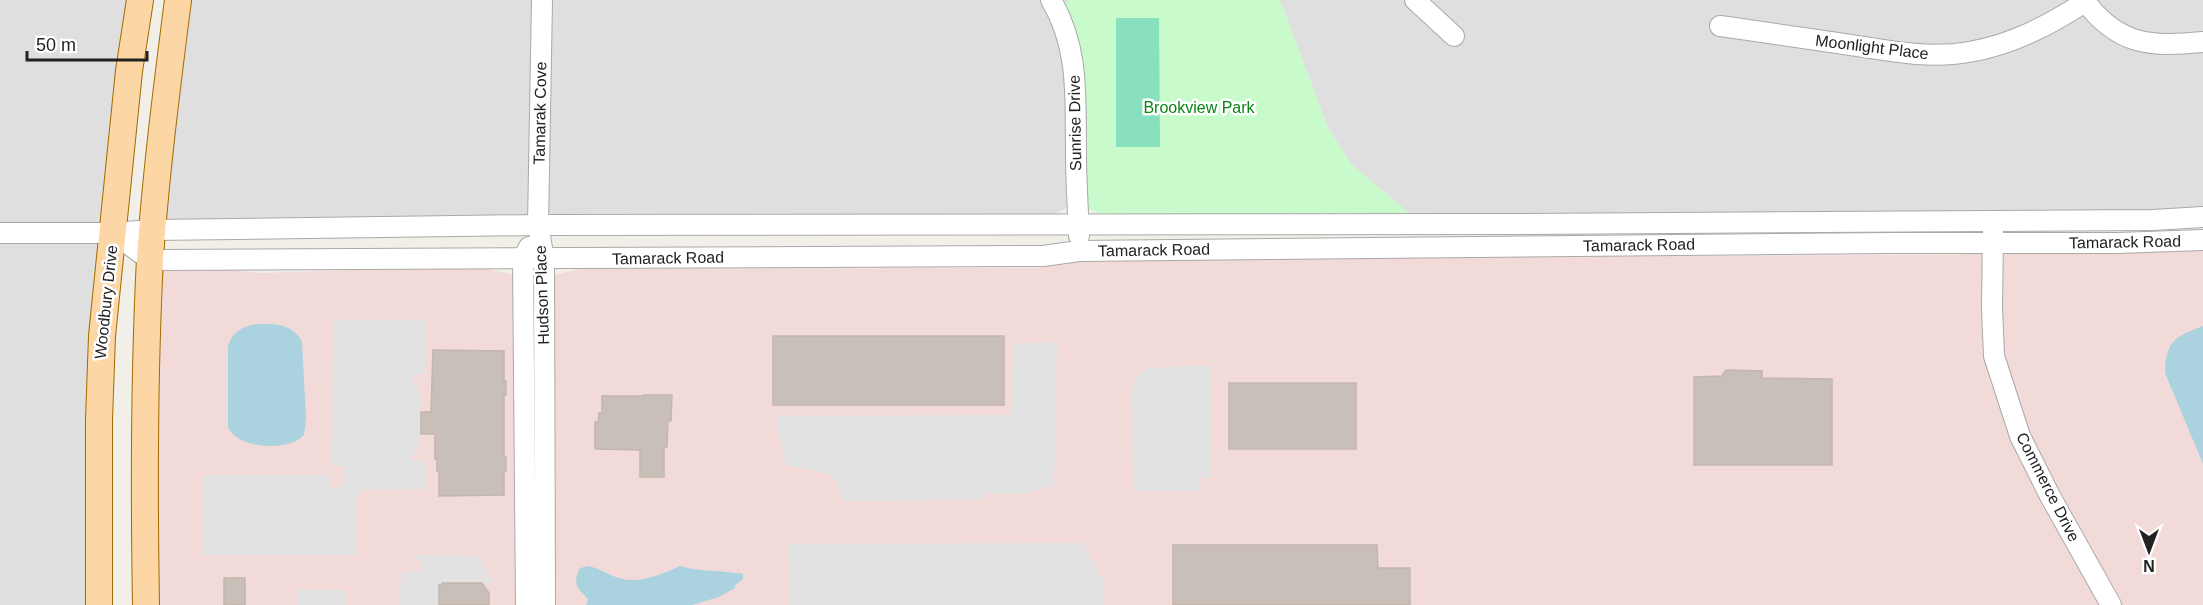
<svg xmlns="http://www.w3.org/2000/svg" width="2203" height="605" viewBox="0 0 2203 605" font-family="Arial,sans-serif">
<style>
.residential{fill:#e0dfdf}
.commercial{fill:#f2dad9}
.park{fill:#c8facc}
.pitch{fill:#88e0be}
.parking{fill:#e2e2e2}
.water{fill:#aad3df}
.building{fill:#c7bfb8;stroke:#c4b6ab;stroke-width:1.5}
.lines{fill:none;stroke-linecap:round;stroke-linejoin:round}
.minor-casing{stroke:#a9a9a9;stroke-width:22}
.major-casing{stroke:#a06b00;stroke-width:28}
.minor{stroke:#fff;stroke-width:20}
.major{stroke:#fcd6a4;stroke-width:26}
.labels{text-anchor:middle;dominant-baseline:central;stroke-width:5;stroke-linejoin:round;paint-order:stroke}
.street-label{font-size:16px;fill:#222;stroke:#fff}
.park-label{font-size:16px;fill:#0c8416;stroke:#fff}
</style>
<rect width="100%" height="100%" fill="#f2efe9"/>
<g class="residential">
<path d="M0,0H140L129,71L99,605H0Z"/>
<path d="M178,0H1071L1056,8L1067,33L1076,204L1050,216L222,218L152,230Z"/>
<path d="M1280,0H2203V207L2102,212L1410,214L1351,164L1328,128Z"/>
</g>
<g class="commercial">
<path d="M2203,247V605H545L544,277L580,269L1037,268L1105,257L1936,255Z"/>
<path d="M150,260L258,273L387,269H488L523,277L526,605H146Z"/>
</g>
<path class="park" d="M1071,0H1280L1328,128L1351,164L1410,214L1104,215L1076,204L1074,81L1056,8Z"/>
<path class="pitch" d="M1116,18H1159L1160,147H1116Z"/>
<g class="parking">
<path d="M333,320H426V374H414L411,377L420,392L421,412L420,442L411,458L414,461H426V489L360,490L355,501V555H203V475H329L330,488H337L344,483L345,467L332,465Z"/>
<path d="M1057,342L1054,485L1024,494H986V499L843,502L842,494L832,475L786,465L778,429V416L1011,415L1013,344Z"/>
<path d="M1212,365L1211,477L1199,478V491H1133L1132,390L1138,375L1148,368Z"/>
<path d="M1083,543L1104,582V605H789L788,544Z"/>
<path d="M416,555L475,556L480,560L494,583H442V585H439V605H400L401,572L423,570Z"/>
<rect x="297" y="590" width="48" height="15"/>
</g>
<g class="water">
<path d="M256,324C275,323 293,324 302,342L306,418L304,435C289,452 239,449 228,428V346C232,332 242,327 256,324Z"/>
<path d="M2203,326V464L2165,373C2166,340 2175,337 2203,326Z"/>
<path d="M586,566C597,567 604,572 613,576C635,586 660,575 680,566C700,572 721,570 743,574V579L735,585V588L719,597L692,605H586L588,599C577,587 573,586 579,569Z"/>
</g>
<g class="building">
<rect x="773" y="336" width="231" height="69"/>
<path d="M433,350L504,351V381H506V395H504V457H506V471H504V495L439,496V471H437V459H435V434H421V412H431Z"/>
<path d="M1726,370L1762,371V378L1832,379V465H1694V377L1722,376Z"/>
<rect x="1229" y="383" width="127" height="66"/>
<path d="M644,395H672L671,421L668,420L667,447L664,448V477H640V450L595,449V422H598L599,413H602V396H644Z"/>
<path d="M1173,545H1377L1378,568H1410V605H1173Z"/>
<rect x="224" y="578" width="21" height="27"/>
<path d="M442,583H482L489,593V605H439V585H442Z"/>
</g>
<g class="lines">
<g class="minor-casing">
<g id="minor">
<path d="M542,0L538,225L544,259L545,605"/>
<path d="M1051,0C1080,49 1075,98 1076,153C1076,181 1078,209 1079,236"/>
<path d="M1415,0L1454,36"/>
<path d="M2084,0C2118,46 2151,47 2203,42"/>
<path d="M1720,26C1764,32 1808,39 1851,45C1890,51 1929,59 1969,52C2012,45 2049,25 2085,2"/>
<path d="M1993,232L1992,308L1994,356L2020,436L2050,496L2111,605"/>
<path d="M0,233H113L152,230L538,225L1518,224L2153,220L2203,217"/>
<path d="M113,233L150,260L1016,256H1043L1079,251L1892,243H2117L2203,240"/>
<path d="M526,605L523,259L529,247"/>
</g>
</g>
<g class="major-casing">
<g id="major">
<path d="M99,605V420L102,336L129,71L140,0"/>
<path d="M146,605C144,490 144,374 150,258C156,172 167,86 178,0"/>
</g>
</g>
<use href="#minor" class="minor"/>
<use href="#major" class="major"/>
</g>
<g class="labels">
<g class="street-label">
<text transform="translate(1872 47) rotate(7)">Moonlight Place</text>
<text transform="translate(540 113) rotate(-89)">Tamarak Cove</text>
<text transform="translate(1075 123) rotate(-91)">Sunrise Drive</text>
<text transform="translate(2125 242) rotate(-1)">Tamarack Road</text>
<text transform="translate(1639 245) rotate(-1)">Tamarack Road</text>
<text transform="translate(1154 250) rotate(-1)">Tamarack Road</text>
<text transform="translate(668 258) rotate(-1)">Tamarack Road</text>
<text transform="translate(542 295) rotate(-92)">Hudson Place</text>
<text transform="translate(106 302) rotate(-84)">Woodbury Drive</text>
<text transform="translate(2048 487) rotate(63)">Commerce Drive</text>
</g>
<g class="park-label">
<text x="1199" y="107">Brookview Park</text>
</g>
</g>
<g transform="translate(2149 551) rotate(180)" stroke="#ffffff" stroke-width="4.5" paint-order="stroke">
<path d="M0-4.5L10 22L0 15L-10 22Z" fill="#222222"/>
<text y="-9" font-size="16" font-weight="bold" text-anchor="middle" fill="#222222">N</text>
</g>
<path d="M27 51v9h120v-9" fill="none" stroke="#222222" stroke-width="3"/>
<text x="36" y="51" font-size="18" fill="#222222" stroke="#ffffff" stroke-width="4.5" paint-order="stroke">50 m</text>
</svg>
